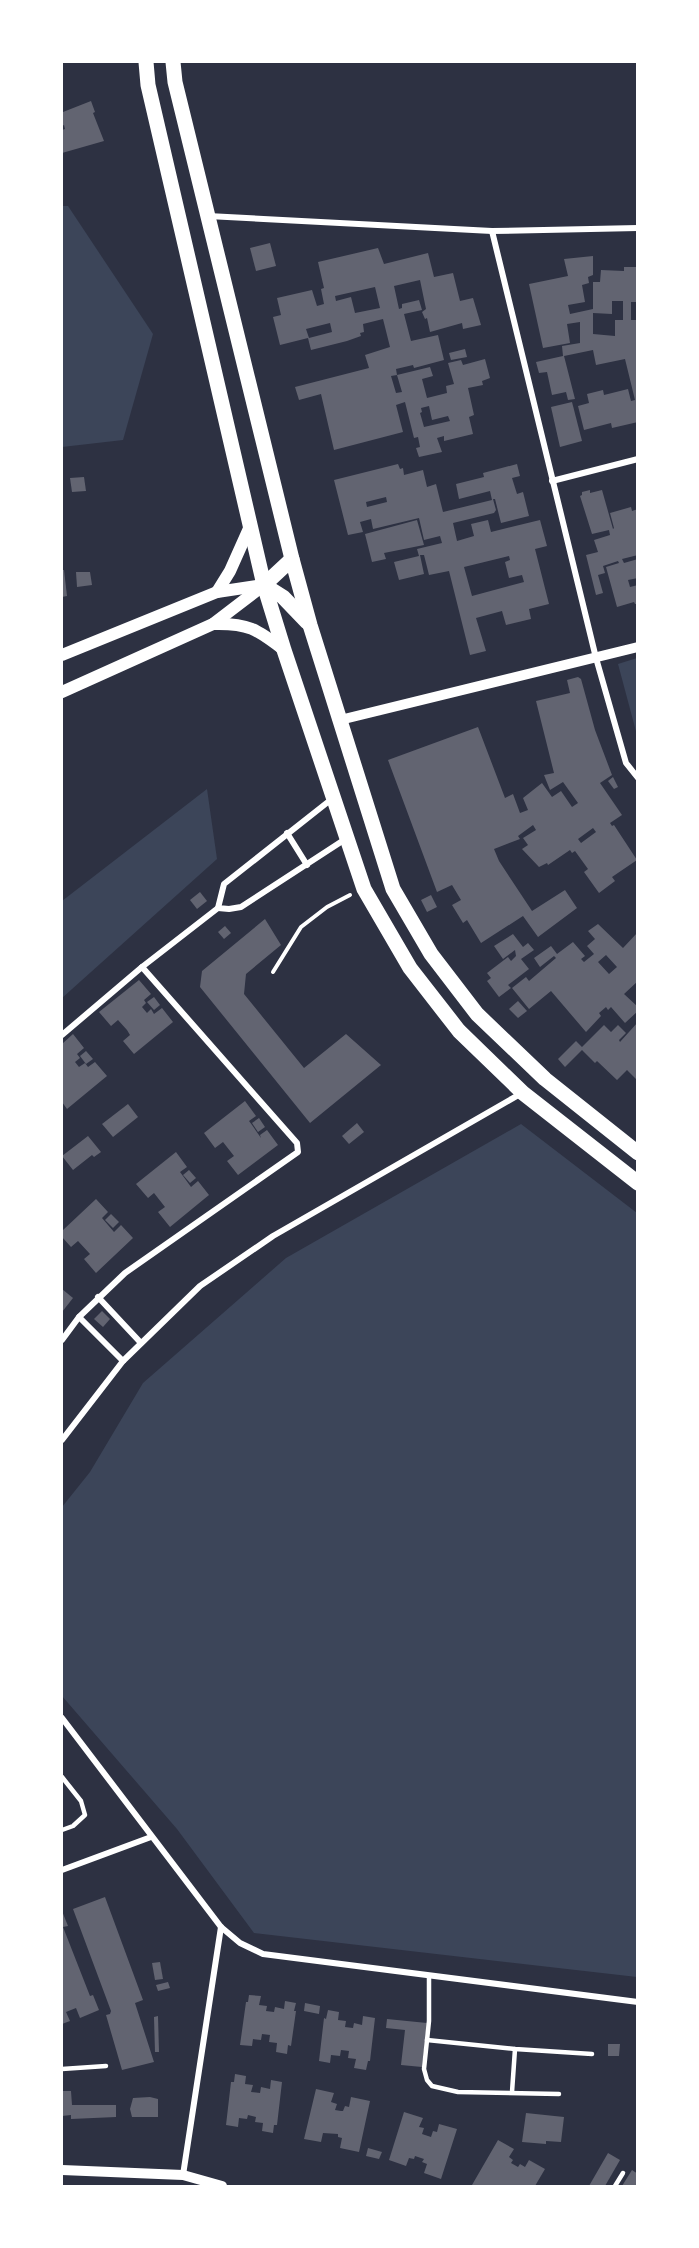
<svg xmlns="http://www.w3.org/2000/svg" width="699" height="2248" viewBox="0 0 699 2248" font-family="Georgia,serif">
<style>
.green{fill:#3c4559}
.building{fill:#626471;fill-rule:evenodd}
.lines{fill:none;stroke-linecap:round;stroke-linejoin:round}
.path{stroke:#fff;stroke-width:4}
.service{stroke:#fff;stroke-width:4.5}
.minor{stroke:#fff;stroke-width:6}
.tertiary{stroke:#fff;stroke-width:10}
.secondary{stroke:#fff;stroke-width:12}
.primary{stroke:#fff;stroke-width:15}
</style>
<rect width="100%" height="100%" fill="#2d3142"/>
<g class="green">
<path d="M62,206H68L153,334L123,440L62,447Z"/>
<path d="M637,658H638L637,735L618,664Z"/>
<path d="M207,789L217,859L62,998V901Z"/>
<path d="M521,1124L637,1213V1977L254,1933L177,1829L62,1696V1507L90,1472L143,1383L286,1258Z"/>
</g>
<g class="building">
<path d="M91,101L95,112L93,113L104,141L62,153V130L65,129L64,125L62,126V107L63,112Z"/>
<path d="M270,243L276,266L256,271L250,248Z"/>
<path d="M378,248L384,264L428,253L434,277L453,273L460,301L473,298L481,325L463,329L462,323L430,332L427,318L425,319L422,312L426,309L420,280L394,286L399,309L402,308V304L419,300L422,310L404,314L411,341L438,335L444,360L414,368L413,365L396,369L397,375L391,376L396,393L402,392L397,375L430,367L433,376L422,379L427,398L447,393L446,386L454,384L448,363L461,360L463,365L485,359L490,378L482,381L483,385L468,388L474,415L469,417L473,434L444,441V436L437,438L442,452L419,457L416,448L420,447L418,437L414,438L405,402L396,405L403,432L334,450L321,394L299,400L295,387L369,368L365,355L390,347L383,319L363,324L364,332L360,333L361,336L347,341L311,350L308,338L280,345L273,317L281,315L277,298L312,290L317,306L324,304L321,289L324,288L318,262ZM375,287L380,308L355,313L351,297L336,301L335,296ZM330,323L332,332L309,338L306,329ZM429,406L432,420L448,416L450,421L424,427L420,413L422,412L421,408Z"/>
<path d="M593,256V275L588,277L589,283L582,285L585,302L568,305L570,314L593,309V282H600L601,270L624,271V267H638V302H631V320H638V422L612,428L611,423L584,430L578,406L589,403L587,394L603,390L604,395L628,389L631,401L635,400L625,359L596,365L593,350L564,356L575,399L568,400L566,392L552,395L547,372L539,373L536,362L563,356L562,346L580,343V322L567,324L570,343L543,348L529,284L568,276L564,259ZM612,301H623V320H615V336L593,334V313L612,314Z"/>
<path d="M465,349L467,357L451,360L449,353Z"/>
<path d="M572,402L582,441L560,447L551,407Z"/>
<path d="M398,464L400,469L403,468L404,475L423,470L427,487L436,484L443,512L492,500L490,491L459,499L456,484L484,477L483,473L517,464L520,476L512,478L517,494L523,492L529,516L501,523L495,499H493L496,510L494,513L453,523L457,541L474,536L471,524L488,520L491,532L540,520L547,546L535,549L549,604L529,609L531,619L506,625L502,611L476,618L486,651L470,655L449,571L429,575L424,555H420L424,574L399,580L394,562L419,556L417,549L442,543L440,536L424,540L419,518L373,529L371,519L360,522L363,532L348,535L334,480ZM386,497L387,502L367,507L366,502ZM509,556L510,560L505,562L509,578L522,575L524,582L472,596L464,567Z"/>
<path d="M84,477L86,491L72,492L70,478Z"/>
<path d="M590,490V493L602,490L613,529L614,528L610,513L631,507L632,511L638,509V555L622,559L624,563L638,559V578L628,580L630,587L638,585V604H635L634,602L617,607L606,567L619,563L618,561L603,566L605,573L598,575L603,593L596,595L586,555L598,552L594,540L610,535L609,530L592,534L580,496L582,495V492Z"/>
<path d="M417,520L424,545L384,553L386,559L372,562L365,534Z"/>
<path d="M62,570H64L67,596L62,597Z"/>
<path d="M76,572H90L92,585L77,587Z"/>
<path d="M578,677L581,679L595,730L612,775L600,783L622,815L610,823L612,826L614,825L637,860L612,877L615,881L599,893L584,872L588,869L575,851L572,853L570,850L548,865L547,863L539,867L522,849L528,845L523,838L536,830L533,825L518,836L520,839L494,849L499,861L532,911L565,890L577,908L538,937L523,916L481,943L467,920L463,923L452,905L461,900L452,885L437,892L388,760L478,727L505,798L513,794L520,813L528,810L523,798L542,783L552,797L561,791L572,807L578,803L563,782L550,790L544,775L554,773L536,701L570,693L567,680ZM593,828L596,832L581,843L578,839Z"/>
<path d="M613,777L618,787L614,789L608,781Z"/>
<path d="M200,892L207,901L197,909L190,900Z"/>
<path d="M431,895L437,907L427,912L421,900Z"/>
<path d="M265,919L281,945L246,974L244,994L304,1068L346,1034L381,1065L310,1123L200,987L202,971Z"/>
<path d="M598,924L623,948L638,932V981L624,994L638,1007V1011L625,1023L611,1007L608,1010L606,1007L599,1013L601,1016L586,1032L551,991L529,1009L512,988L526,977L529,981L556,958L554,956L540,967L534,958L551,946L557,954L573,942L585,956L581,959L584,962L594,954L587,946L595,939L588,931ZM606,955L617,967L609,974L598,962Z"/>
<path d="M225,926L231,933L224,939L218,932Z"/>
<path d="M513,934L523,947L528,943L534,950L521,959L529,969L508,985L511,988L499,997L487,981L491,978L487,973L508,957L511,961L516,956L515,950L503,959L494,946Z"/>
<path d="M139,980L151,994L144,1000L146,1003L142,1007L147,1013L151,1009L154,1014L162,1008L173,1022L134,1054L123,1041L130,1035L127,1030L118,1020L111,1026L99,1012Z"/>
<path d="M154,997L160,1005L154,1010L147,1002Z"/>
<path d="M518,1001L527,1011L518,1018L509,1009Z"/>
<path d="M638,1022L636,1059L638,1081L627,1070L617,1080L597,1061L595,1063L582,1050L565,1067L558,1059L576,1041L582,1047L604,1025L611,1032L618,1025L626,1033L619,1040L620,1042Z"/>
<path d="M73,1034L84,1048L77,1054L80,1058L75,1062L79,1067L85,1063L88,1067L95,1062L107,1076L67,1109L62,1102V1044Z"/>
<path d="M86,1051L93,1059L86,1064L80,1056Z"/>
<path d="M245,1101L256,1116L249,1121L252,1125L261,1138L260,1135L267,1130L278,1145L238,1175L227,1161L234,1156L223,1142L215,1148L204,1133Z"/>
<path d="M128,1104L138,1117L113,1137L102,1124Z"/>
<path d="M259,1118L265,1127L258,1132L252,1123Z"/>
<path d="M357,1123L364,1132L349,1144L342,1136Z"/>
<path d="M88,1136L101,1152L94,1157L92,1155L73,1170L62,1156Z"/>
<path d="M176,1152L187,1167L180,1172L183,1176L191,1187L198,1181L209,1195L170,1227L158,1212L165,1207L154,1193L148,1198L136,1184Z"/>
<path d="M189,1170L196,1178L190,1183L183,1175Z"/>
<path d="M96,1199L108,1212L102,1218L114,1232L121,1225L133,1238L96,1273L84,1259L90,1254L78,1241L71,1247L62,1237V1231Z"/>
<path d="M111,1214L119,1222L113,1228L105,1220Z"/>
<path d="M62,1289L73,1298L62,1312Z"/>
<path d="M102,1311L110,1319L103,1327L94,1319Z"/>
<path d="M105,1897L143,2000L135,2003L154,2062L122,2070L106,2015L110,2014L111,2011L73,1909Z"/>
<path d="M62,1911L68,1926L63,1927L90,1996L93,1995L99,2010L80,2018L76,2008L66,2012L70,2021L62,2024Z"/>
<path d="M160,1962L163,1979L155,1980L152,1963Z"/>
<path d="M168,1982L170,1988L158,1991L156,1985Z"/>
<path d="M249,1995L261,1996L259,2005L267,2006L266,2011L274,2012L275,2007L284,2009L285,2001L296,2003L294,2011H296L291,2046L288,2045L287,2054L276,2052L277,2043L269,2042L270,2035L262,2034L261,2040L253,2039L252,2046L240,2045L246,2002H248Z"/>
<path d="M305,2003L320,2006L319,2014L304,2011Z"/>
<path d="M328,2010L339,2012L338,2020L346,2021L345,2027L353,2028L354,2023L362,2025L363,2016L375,2018L370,2061H368L366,2070L354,2068L356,2059L348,2058L349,2051L341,2050L340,2056L331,2055L330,2063L319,2061L324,2018L326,2019Z"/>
<path d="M158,2016L159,2052H155L154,2017Z"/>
<path d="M387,2019L427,2023L422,2067L401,2065L405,2030L386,2028Z"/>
<path d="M608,2044H620L619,2056H608Z"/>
<path d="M235,2074L246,2076L245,2084L253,2085L251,2092L260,2093L261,2087L270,2089L271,2080L282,2082L277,2125H274L273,2133L262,2131L263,2123L255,2122L256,2117L248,2115L247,2119L239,2118L238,2127L226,2125L231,2082H234Z"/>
<path d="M316,2089L334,2093L331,2102L337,2104L335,2110L341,2111H343L345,2106L349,2107L351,2097L370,2101L359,2152L340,2148L342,2138L338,2137V2134L323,2133L321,2142L304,2139Z"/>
<path d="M62,2091H71L72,2105H116V2117L71,2119V2115L62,2116Z"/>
<path d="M150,2097L158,2099V2117H132L130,2109L133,2098Z"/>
<path d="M404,2112L423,2118L419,2127L424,2128L422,2134L431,2137L433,2131L437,2132L439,2124L457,2129L441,2179L424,2173L427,2164L422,2162L424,2159L415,2156L414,2159L409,2158L406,2166L389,2160Z"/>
<path d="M526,2113L564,2117L561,2142L546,2141V2144L522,2142Z"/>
<path d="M498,2140L514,2149L509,2157L513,2160L511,2163L518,2167L520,2164L525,2167L529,2160L545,2169L535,2186L493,2185L492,2186H476L472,2185Z"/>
<path d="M368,2148L382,2152L379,2159L366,2156Z"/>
<path d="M608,2153L620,2160L605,2186H589Z"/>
<path d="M632,2170L638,2174V2186H622Z"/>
</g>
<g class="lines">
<path class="path" d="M273,972L301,927L327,907L350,895"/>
<g class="service">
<path d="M62,1777L81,1801L85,1815L73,1826L62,1830"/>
<path d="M429,1977V2021L424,2069L427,2080L432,2086L458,2092L559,2094"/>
<path d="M427,2040L515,2049L592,2054"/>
<path d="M62,2069L106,2066"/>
<path d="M512,2092L515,2049"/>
<path d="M615,2186L623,2173"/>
</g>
<g class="minor">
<path d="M208,216L492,231L638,228"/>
<path d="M492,231L596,658L626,763L638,778"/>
<path d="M552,481L638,459"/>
<path d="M333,798L224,884L218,908L229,909L241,907L347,838"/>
<path d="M287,833L307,865"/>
<path d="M62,1035L142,967"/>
<path d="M98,1297L141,1343"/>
<path d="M79,1317L123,1361"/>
<path d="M62,1340L79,1317L125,1273L298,1152L297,1143L142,967L218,908"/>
<path d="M62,1440L123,1361L200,1286L273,1236L522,1093"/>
<path d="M62,1718L221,1927L240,1943L263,1954L638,2002"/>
<path d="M62,1870L151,1837"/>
<path d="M183,2175L221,1927"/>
</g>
<g class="tertiary">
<path d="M340,720L638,647"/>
<path d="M62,2170L183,2175L222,2186"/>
</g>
<g class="secondary">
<path d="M217,592L230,571L251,524"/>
<path d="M213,624C248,623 257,629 284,650"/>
<path d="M62,655L217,592L263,585"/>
<path d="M62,692L213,624L264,585"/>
</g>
<g class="primary">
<path d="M146,62L148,85L264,585L284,650L364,889L410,968L459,1031L523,1093L638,1183"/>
<path d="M173,62L175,82L292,559L310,625L393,889L431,954L477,1014L545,1079L638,1153"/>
<path d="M264,585L283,597L307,622"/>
<path d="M264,585L292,559"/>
</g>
</g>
<rect width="699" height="2248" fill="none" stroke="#ffffff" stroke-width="126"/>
</svg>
